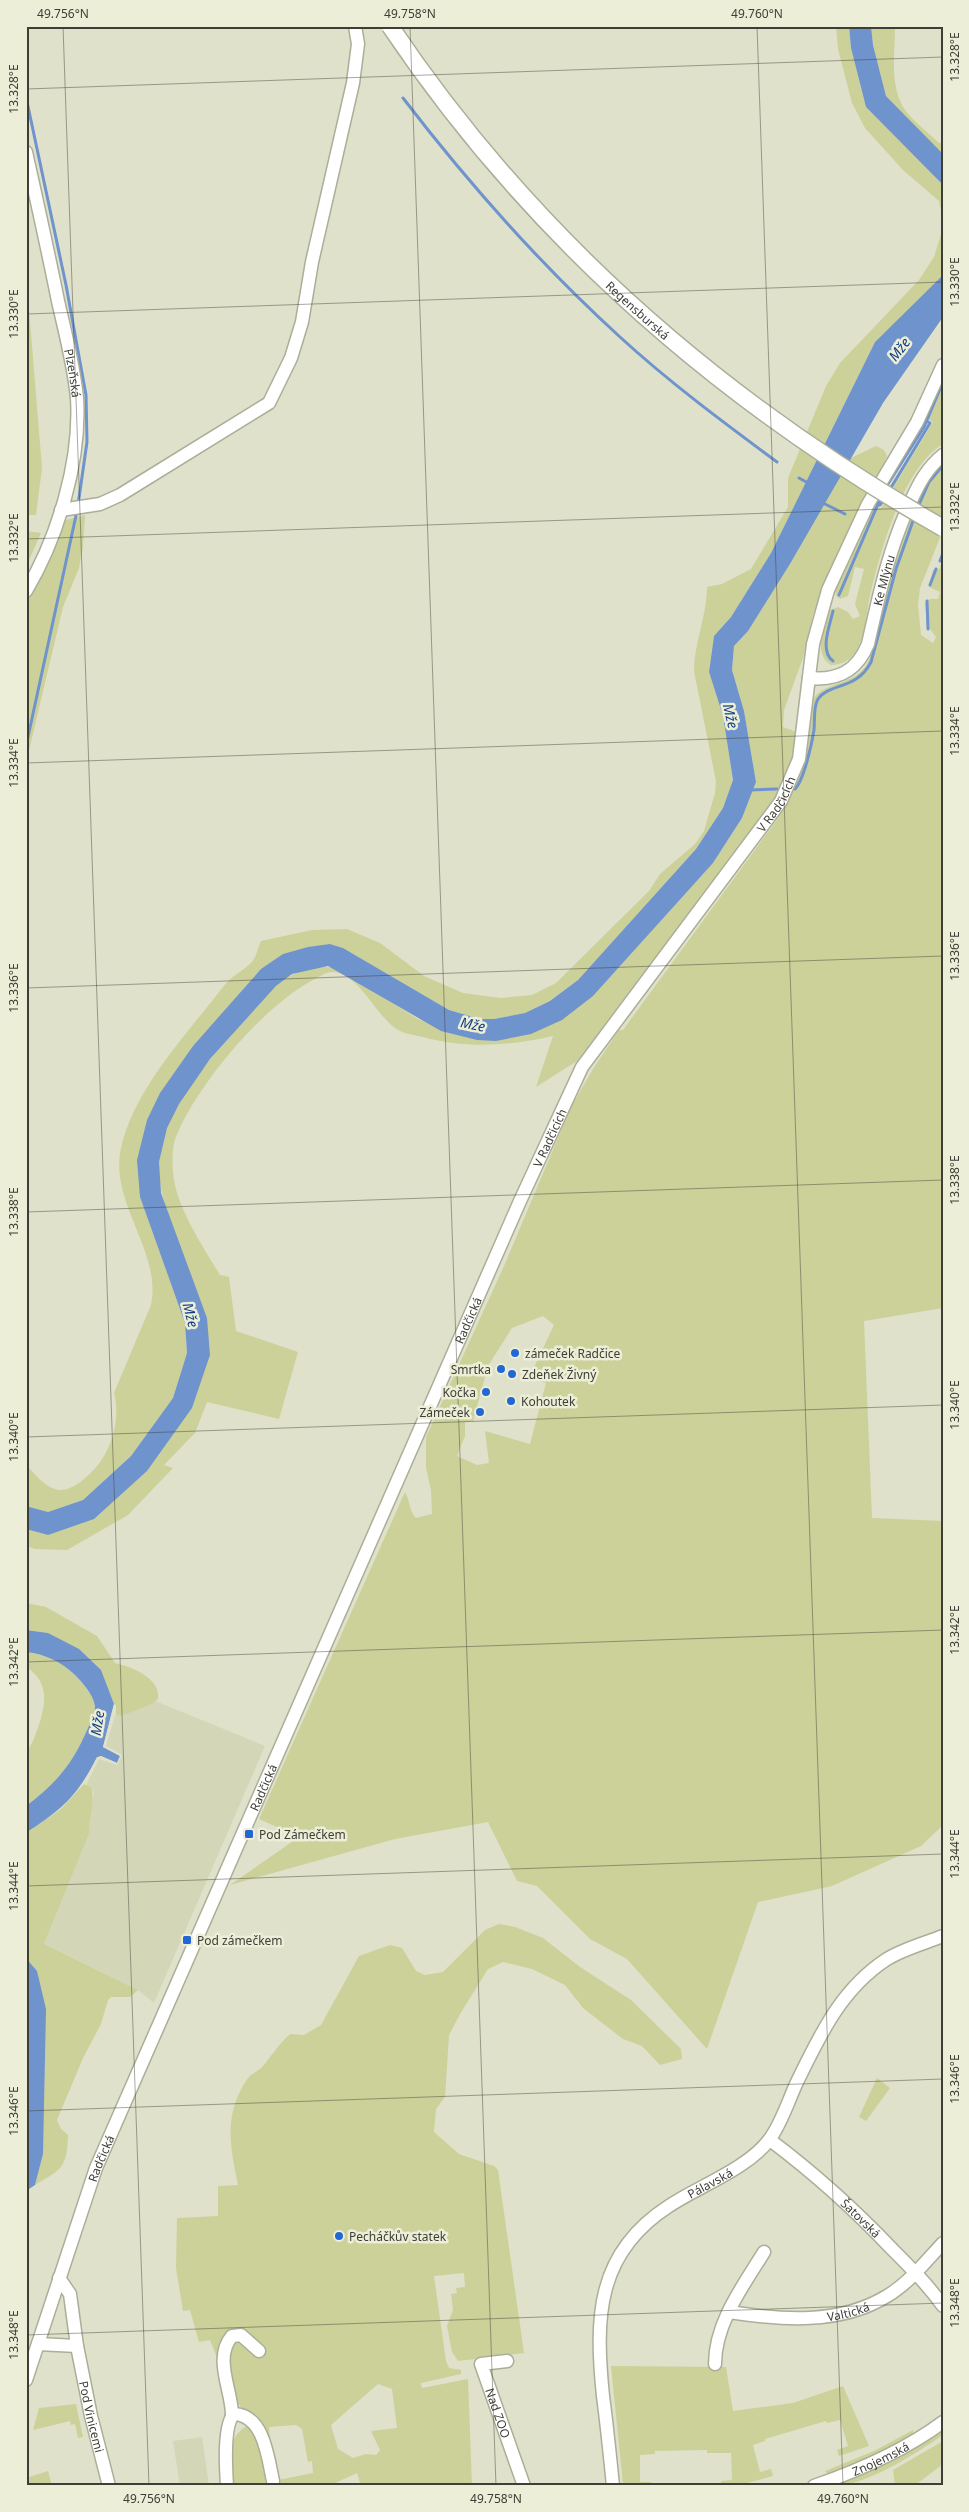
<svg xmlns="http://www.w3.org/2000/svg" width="969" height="2512" viewBox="0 0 969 2512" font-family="'Noto Sans',sans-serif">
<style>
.built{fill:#d3d7b8}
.green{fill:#ccd19a;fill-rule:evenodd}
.water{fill:#6f93cd}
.pier{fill:#dfe1ca}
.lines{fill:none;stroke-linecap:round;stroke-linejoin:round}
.stream{stroke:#6f93cd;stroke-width:3}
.minor-casing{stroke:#abae98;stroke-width:15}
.minor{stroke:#fff;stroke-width:12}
.major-bridge-casing{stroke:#abae98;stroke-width:19;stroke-linecap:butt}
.major-bridge{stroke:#fff;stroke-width:16}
.ticks{fill:none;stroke:#3d3e35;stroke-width:1;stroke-opacity:0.45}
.poi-dot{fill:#2267d3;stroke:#eceed7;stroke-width:2}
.labels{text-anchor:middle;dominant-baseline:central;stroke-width:5;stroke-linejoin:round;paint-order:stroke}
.street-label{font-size:12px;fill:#3d3e35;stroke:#eceed7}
.poi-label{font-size:12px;fill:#3d3e35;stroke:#eceed7;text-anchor:start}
.water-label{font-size:14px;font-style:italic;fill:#103d82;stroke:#eceed7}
.neatline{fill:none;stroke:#3d3e35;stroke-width:2}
.ticks-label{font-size:12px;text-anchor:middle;fill:#3d3e35}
</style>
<rect width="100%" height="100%" fill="#dfe1ca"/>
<g class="built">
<path d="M148,1698L265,1746L154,2003L138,1990L44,1944L89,1834L88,1819L94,1794L91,1787L84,1784L103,1747L113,1713Z"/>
<path d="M202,2437L209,2486H180L173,2441Z"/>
</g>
<g class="green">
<path d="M836,26H849L851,48L866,107L943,185V220L939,201L903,170L865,128L852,103L838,49Z"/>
<path d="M871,26H895C895,56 888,93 910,116C919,126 930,134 939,143L943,142V154L886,96L873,45Z"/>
<path d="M943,228V275L875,342L771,553L731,617L714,636L709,672L723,716L733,780L723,808L696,849L578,980L550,1001L525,1013L494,1019H480L449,1010L343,948L330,944L283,954L193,1046L140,1197L185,1322L187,1353L173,1398L131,1456L83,1500L48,1512L26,1506V1465C35,1474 46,1489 60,1490C69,1490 77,1485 84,1479C109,1460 122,1423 114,1393L151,1305C162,1251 109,1203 121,1148C134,1089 187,1034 223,987C230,977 243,971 252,962C256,957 258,948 261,941L312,930L347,929L380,943L424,976L463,993L501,998L532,995L556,983L649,891L660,874L695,844L704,831L715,793L716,781L694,671C694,643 707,616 707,587L722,584L751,569L788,507V478L826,386L840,363L919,280L934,257Z"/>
<path d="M26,272L42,468L36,515H26Z"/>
<path d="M943,380V444C902,468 879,556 869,600C866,615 865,637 856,651C850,660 842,665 831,665C813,654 823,626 828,611L838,607L848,612L853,619L860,616L855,604L864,569L855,567L848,596L840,599L836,596L835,591L838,581L873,507L881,508L933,422L926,418Z"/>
<path d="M876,446L884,450L887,456L881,473L842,543L813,614L803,658L784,710L783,727L807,736C808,725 808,708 814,698C824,682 855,685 867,664C878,644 879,618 883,597C894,549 912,501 943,461V530L920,588L918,605L921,635L933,643L936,637L927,625L925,603L930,599H938L940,592L929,587L933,570L939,569L943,559V1308L864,1321L872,1518L943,1521V1825L921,1846L832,1886L758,1902L707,2049L627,1959L590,1939L537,1886L517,1881L488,1822L395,1839L230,1885L299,1837L259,1819L405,1492C410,1500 409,1511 416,1518L432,1514L431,1490L426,1468V1437L504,1266L571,1107L593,1069L619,1030H623L779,817L795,784L803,759L666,945L577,1061L536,1087L553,1036C509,1046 467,1049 423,1037C415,1035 405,1034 398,1030C375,1016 359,972 332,972C325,972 318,978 311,981C262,1008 201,1081 178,1132C172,1143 172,1160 173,1172C175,1205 203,1247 220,1275L229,1277L236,1331L298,1352L279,1419L207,1402L195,1433L164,1465L173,1468L128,1515L67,1550L34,1549L26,1545V1529L48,1535L147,1471L207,1318C192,1278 156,1202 159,1162C163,1106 210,1060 244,1021C259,1005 272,987 290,976C302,969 322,965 335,968L418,1019L477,1040L593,996L713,863L742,818L756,782L744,711L732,670L734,646L748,631L790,564L851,458ZM543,1316L554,1325L529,1378L546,1383L530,1444L485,1431L489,1463L477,1465L457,1456L465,1436V1422L473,1421L488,1366L512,1328Z"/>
<path d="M85,515L83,547L79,568L63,607L26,763V598L31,593L62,521Z"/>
<path d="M26,531L41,533L26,567Z"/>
<path d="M26,1603L46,1607L97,1636L115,1663C132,1667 161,1678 158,1699L152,1704L121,1716L113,1713L114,1704L109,1693L48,1633L26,1630Z"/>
<path d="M26,1652C45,1654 61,1662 74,1674C83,1683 93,1694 95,1706C95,1715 91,1721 88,1728C73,1763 57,1783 26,1806C26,1790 23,1770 26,1755C27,1750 31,1745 33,1741C43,1715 55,1685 26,1667Z"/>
<path d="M84,1784L91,1787C96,1799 88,1820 89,1834L44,1944L138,1990L130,1997H111L108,2000L101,2024L83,2058L57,2120L61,2129L68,2135C67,2168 62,2169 35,2185L43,2154L37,1971L26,1958V1833L61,1809Z"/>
<path d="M499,1924L515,1927L543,1938L580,1967L631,2000L681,2049L682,2059L660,2065L642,2046L623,2039L583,2008L565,1985L532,1969L503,1962L488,1969L460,2014L449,2035L445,2097L436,2109L434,2132L459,2154L494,2166L498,2170L524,2353L458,2361L452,2352L447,2326L453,2310L451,2294L457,2293L456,2288L465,2287L464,2273L434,2276L446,2361L449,2368L461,2370V2374L421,2383L422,2388L468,2379L472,2486H361L357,2473L329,2486H233C230,2463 224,2442 245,2427H249L261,2448L268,2482L313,2473L312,2461L308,2462L302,2429L296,2425L269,2427L270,2439L267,2440L237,2402L235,2403L210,2340L199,2342L190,2310L183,2311L176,2268L177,2218L218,2216V2186L238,2185C230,2146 223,2114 248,2078C252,2073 259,2071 263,2066C272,2055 279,2044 290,2034L304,2035L321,2025L359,1956L390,1945L402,1948L416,1971L425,1975L443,1972L485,1930ZM378,2384L392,2389L397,2428L371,2431L380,2450L376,2455L366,2454L353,2458L338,2449L331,2425Z"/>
<path d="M877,2078L890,2088L866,2121L859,2117Z"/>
<path d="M611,2366L726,2367L733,2411L793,2403L843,2386L869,2446L839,2456L837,2450L848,2446L840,2420L827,2423L826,2421L765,2439V2441L753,2445L760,2472L771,2469L773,2476L747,2483L721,2486V2481L732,2480L731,2453H707V2450L655,2451V2454L640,2455V2482H651V2486L623,2484Z"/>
<path d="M76,2404L83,2437L78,2438L75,2424L71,2425L70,2421L33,2430L39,2408Z"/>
<path d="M913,2430V2434L873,2455L828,2474L825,2471L874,2451Z"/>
<path d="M943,2430V2435C915,2454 866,2486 832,2486Z"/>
<path d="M943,2441V2464L914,2486H895L893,2470Z"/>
<path d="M48,2471L52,2486H26V2478Z"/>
</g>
<g class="water">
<path d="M849,26H871L873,45L886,96L943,154V185L866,107L851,48Z"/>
<path d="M943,275V317L883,403L790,564L748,631L734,646L732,670L744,711L756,782L742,818L713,863L593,996L562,1020L531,1034L496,1041L477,1040L441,1031L328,966L292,974L276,986L210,1059L179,1104L167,1128L159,1162L161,1193L207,1318L210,1355L192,1408L147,1471L94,1519L48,1535L26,1529V1506L48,1512L83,1500L131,1456L173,1398L187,1353L185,1323L140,1197L137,1160L147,1120L160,1093L193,1046L261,969L283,954L308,947L330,944L343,948L449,1010L480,1019H494L525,1013L550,1001L578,980L696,849L723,808L733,780L723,716L709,672L714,636L731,617L771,553L875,342Z"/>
<path d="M26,1630L48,1633L79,1649L101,1670L114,1704L103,1747L120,1756L117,1763L101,1756L97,1757C76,1798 63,1808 26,1833V1806C57,1783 73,1763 88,1728C91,1721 95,1715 95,1706C93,1694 83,1683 74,1674C61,1662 45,1654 26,1652Z"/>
<path d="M26,1958L37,1971L46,2009L43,2154L35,2185L26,2191Z"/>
</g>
<path class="pier" d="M114,1704L116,1705V1713L106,1746L121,1754L122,1756L117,1765L99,1759L86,1785L84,1784L85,1781L97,1758L101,1756L117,1763L120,1756L103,1747Z"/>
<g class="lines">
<g class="stream">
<path d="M26,97L66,285L86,395L87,442L78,505"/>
<path d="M403,98C469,184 540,264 620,337C669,382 723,422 777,462"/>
<path d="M799,478L810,484"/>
<path d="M886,487L924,427L940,389"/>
<path d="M889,491L930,423L926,421"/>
<path d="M821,502L845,514"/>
<path d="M877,505H880L885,498"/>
<path d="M918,507L929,482L943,465"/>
<path d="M940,561L943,553"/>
<path d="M930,585L936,569"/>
<path d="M839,595L881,497"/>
<path d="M927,601L928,629"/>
<path d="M833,661C819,651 830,625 833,611"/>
<path d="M26,746L77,511"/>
<path d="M795,789C804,780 812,743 814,730C815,720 813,707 818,699C829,683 857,690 871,662L896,569L914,518"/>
<path d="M750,790L777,789"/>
</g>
<g class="minor-casing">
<g id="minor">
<path id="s1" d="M26,152C37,202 48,251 58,301C65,332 74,366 77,398C81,461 58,537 26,591"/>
<path d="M61,510L100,504L120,495L269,403L291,358L302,322L312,262L353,83L358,44L355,26"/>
<path id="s2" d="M809,678C838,681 857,671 868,644C879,595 889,548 911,501C919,483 927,468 943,455"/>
<path id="s3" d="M770,2140C814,2173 854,2209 892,2249C910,2267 928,2285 943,2306"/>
<path id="s4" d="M59,2278L70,2294L77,2346L91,2416L109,2486"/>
<path id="s5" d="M729,2312C781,2320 840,2325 887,2296C909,2283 926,2261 943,2243"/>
<path d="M38,2344L77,2346"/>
<path id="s6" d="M507,2361L481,2364L524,2486"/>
<path d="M715,2364C715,2323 743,2286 764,2252"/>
<path id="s7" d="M26,2380L96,2168L520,1201L582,1067L781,801L799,759L813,644L828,590L868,504L917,422L943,365"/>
<path d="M232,2415C232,2390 213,2358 232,2336L241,2335L259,2351"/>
<path d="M227,2486C226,2470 223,2425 234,2414C264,2415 268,2458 273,2481"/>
<path id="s8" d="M613,2486C610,2456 607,2426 603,2396C595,2318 596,2253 669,2206C699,2186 747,2169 769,2140C781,2125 789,2099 797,2082C820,2035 841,1989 887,1959C903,1949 925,1943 943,1936"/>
<path id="s9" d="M814,2486C860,2470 904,2451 943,2422"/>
</g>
</g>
<use href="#minor" class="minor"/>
<g class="major-bridge-casing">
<g id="major-bridge">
<path id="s10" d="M390,26C533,239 721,402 943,528"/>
</g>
</g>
<use href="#major-bridge" class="major-bridge"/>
</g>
<path class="ticks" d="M63,26L149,2486M410,26L496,2486M757,26L843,2486M26,89L943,57M26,314L943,282M26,539L943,507M26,763L943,731M26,988L943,956M26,1212L943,1180M26,1437L943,1405M26,1662L943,1630M26,1886L943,1854M26,2111L943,2079M26,2335L943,2303"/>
<g class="poi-dot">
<circle cx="515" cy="1353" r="5"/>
<circle cx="501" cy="1369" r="5"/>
<circle cx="512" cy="1374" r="5"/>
<circle cx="486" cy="1392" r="5"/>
<circle cx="511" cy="1401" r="5"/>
<circle cx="480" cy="1412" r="5"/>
<rect x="244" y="1829" width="10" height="10" rx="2.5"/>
<rect x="182" y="1935" width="10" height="10" rx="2.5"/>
<circle cx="339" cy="2236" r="5"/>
</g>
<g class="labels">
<g class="street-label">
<text stroke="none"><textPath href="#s10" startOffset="378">Regensburská</textPath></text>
<text stroke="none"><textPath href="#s1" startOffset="226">Plzeňská</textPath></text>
<text stroke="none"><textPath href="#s2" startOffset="140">Ke Mlýnu</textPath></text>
<text stroke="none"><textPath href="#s7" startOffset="1754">V Radčicích</textPath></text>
<text stroke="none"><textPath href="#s7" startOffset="1349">V Radčicích</textPath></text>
<text stroke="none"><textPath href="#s7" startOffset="1149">Radčická</textPath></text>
<text stroke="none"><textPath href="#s7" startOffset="639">Radčická</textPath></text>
<text stroke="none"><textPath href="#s7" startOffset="234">Radčická</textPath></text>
<text stroke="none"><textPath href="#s8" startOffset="352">Pálavská</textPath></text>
<text stroke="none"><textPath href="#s3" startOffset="120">Šatovská</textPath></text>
<text stroke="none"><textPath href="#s5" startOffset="120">Valtická</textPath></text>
<text stroke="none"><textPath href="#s6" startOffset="78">Nad ZOO</textPath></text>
<text stroke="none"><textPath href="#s4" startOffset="144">Pod Vinicemi</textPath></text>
<text stroke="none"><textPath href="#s9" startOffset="72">Znojemská</textPath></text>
</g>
<g class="poi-label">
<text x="525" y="1353">zámeček Radčice</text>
<text x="491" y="1369" text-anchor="end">Smrtka</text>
<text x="522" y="1374">Zdeňek Živný</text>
<text x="476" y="1392" text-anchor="end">Kočka</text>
<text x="521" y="1401">Kohoutek</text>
<text x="470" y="1412" text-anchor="end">Zámeček</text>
<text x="259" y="1834">Pod Zámečkem</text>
<text x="197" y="1940">Pod zámečkem</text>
<text x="349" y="2236">Pecháčkův statek</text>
</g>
<g class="water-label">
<text transform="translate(899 349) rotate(-53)">Mže</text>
<text transform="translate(731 716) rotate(77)">Mže</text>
<text transform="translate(473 1024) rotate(11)">Mže</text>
<text transform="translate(191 1315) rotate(75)">Mže</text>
<text transform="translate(97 1723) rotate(-81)">Mže</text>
</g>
</g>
<rect width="969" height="2512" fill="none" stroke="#eceed7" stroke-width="55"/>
<rect x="28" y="28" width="914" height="2456" class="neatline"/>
<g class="ticks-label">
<text x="63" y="18">49.756°N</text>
<text x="410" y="18">49.758°N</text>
<text x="757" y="18">49.760°N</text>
<text transform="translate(955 57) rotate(-90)" y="4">13.328°E</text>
<text transform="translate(14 89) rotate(-90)" y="4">13.328°E</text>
<text transform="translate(955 282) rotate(-90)" y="4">13.330°E</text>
<text transform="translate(14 314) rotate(-90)" y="4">13.330°E</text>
<text transform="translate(955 507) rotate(-90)" y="4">13.332°E</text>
<text transform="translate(14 538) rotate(-90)" y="4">13.332°E</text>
<text transform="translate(955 731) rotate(-90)" y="4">13.334°E</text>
<text transform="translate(14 763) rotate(-90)" y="4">13.334°E</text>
<text transform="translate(955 956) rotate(-90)" y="4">13.336°E</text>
<text transform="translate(14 988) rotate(-90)" y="4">13.336°E</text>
<text transform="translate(955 1180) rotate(-90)" y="4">13.338°E</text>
<text transform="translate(14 1212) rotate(-90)" y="4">13.338°E</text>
<text transform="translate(955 1405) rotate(-90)" y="4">13.340°E</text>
<text transform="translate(14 1437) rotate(-90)" y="4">13.340°E</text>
<text transform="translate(955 1630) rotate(-90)" y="4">13.342°E</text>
<text transform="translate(14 1662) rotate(-90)" y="4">13.342°E</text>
<text transform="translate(955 1854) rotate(-90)" y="4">13.344°E</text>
<text transform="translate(14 1886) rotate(-90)" y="4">13.344°E</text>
<text transform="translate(955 2079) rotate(-90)" y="4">13.346°E</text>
<text transform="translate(14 2111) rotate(-90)" y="4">13.346°E</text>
<text transform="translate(955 2303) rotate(-90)" y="4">13.348°E</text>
<text transform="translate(14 2335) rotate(-90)" y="4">13.348°E</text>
<text x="149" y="2503">49.756°N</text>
<text x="496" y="2503">49.758°N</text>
<text x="843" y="2503">49.760°N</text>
</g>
</svg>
